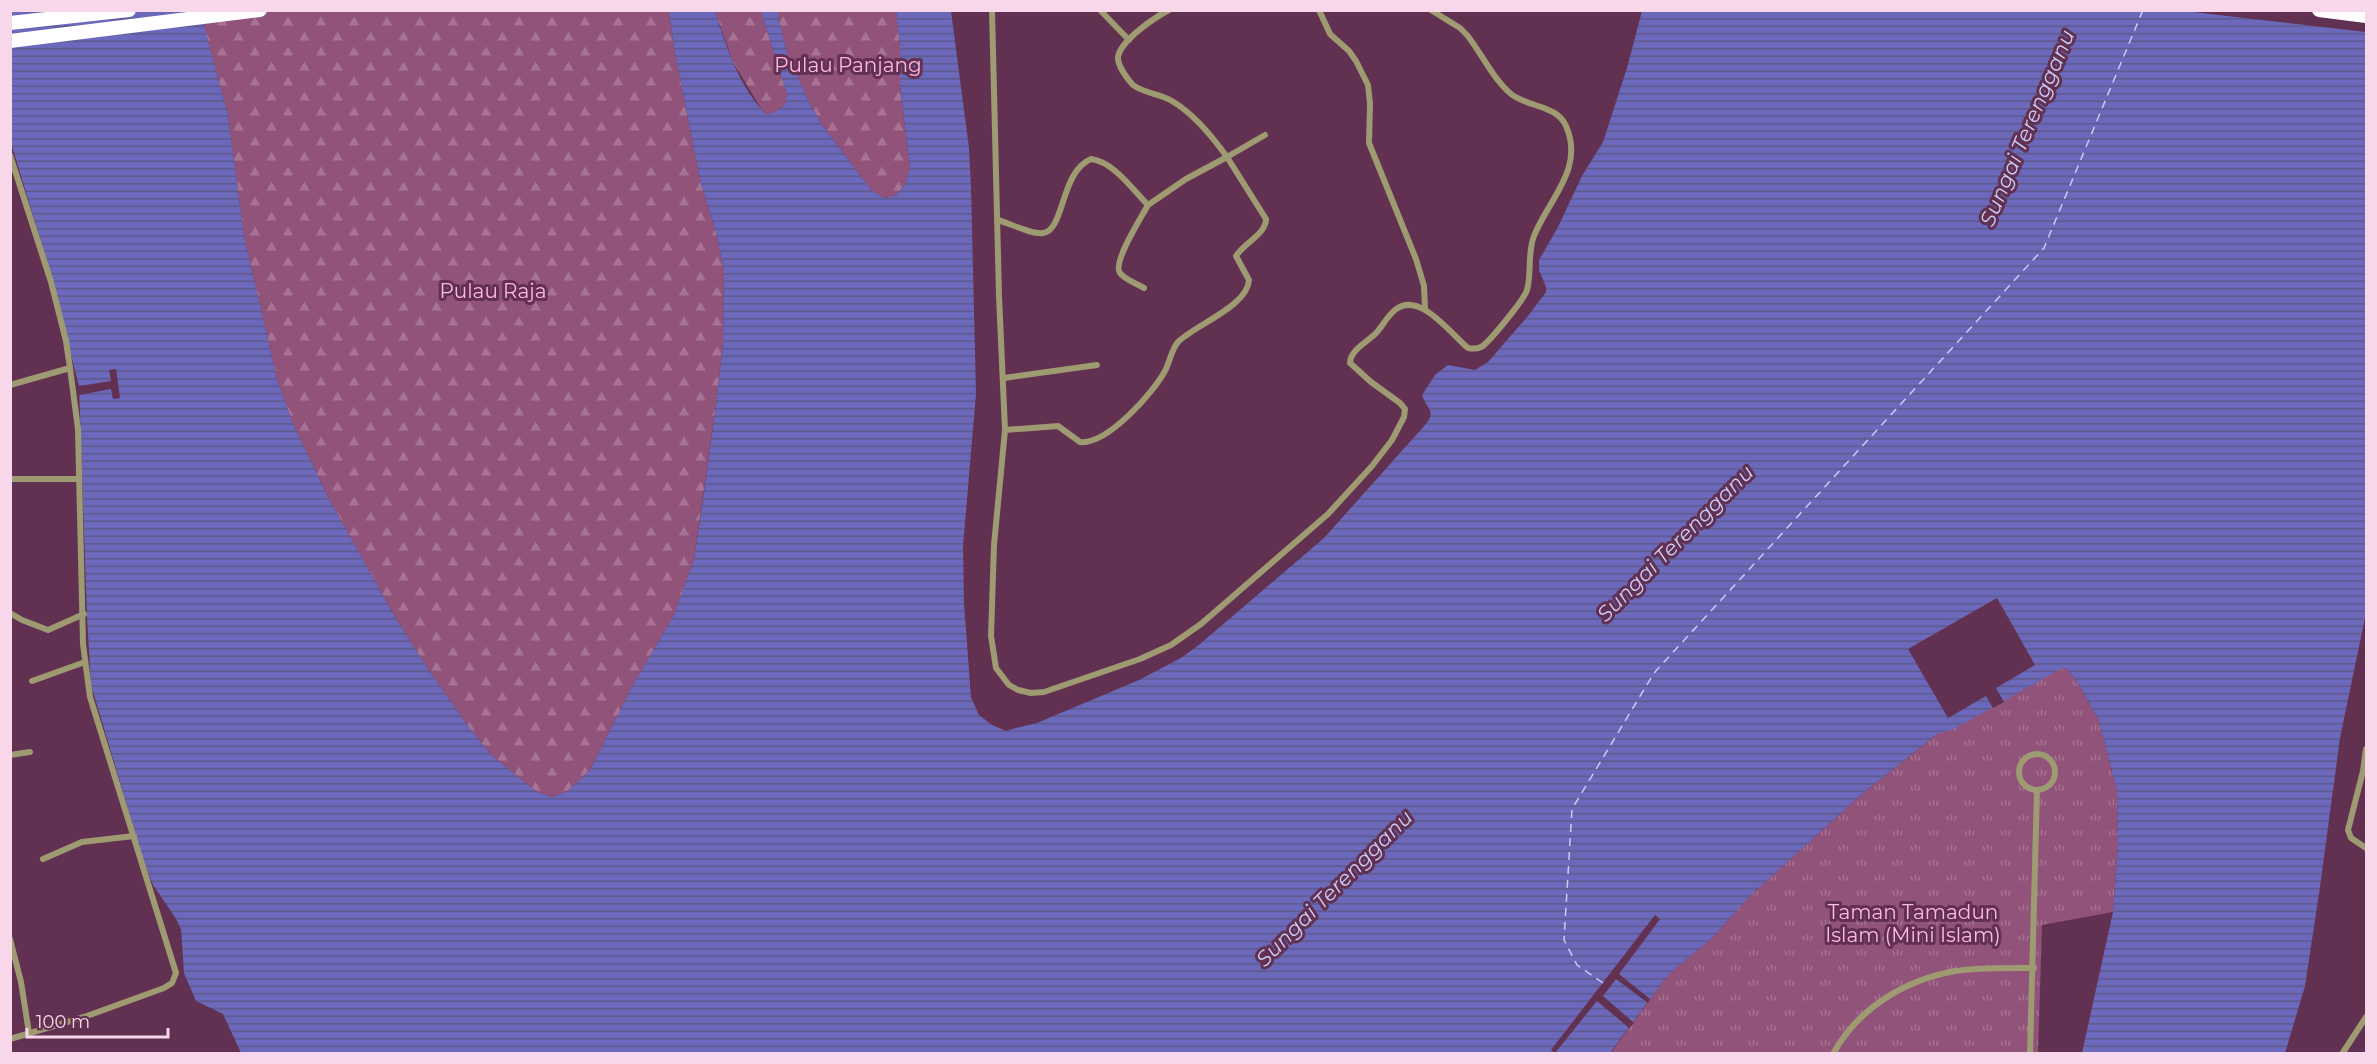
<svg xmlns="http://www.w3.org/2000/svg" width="2377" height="1064" viewBox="0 0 2377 1064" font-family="Montserrat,sans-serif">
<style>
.forest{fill:url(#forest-firs)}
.park{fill:url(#park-tufts)}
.water{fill:url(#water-rules)}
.pier{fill:#623050}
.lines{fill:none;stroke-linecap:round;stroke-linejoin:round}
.ferry{stroke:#c9cbf8;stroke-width:1.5;stroke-dasharray:8 6;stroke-linecap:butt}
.street{stroke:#9e9a71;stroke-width:6}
.highway{stroke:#fff;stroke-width:14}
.labels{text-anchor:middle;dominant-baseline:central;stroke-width:6;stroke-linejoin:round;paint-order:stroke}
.park-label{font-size:20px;fill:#fdb9e1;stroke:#623050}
.water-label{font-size:21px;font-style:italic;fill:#c9cbf8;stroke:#623050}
</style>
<defs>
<pattern id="forest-firs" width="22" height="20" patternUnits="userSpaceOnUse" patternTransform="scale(1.5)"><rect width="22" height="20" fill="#915379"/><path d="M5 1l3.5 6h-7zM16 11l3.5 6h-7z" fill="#a77392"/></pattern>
<pattern id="park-tufts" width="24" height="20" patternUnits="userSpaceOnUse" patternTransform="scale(1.5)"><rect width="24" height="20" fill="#915379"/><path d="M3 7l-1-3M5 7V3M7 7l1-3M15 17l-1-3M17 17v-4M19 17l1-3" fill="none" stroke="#a77392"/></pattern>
<pattern id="water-rules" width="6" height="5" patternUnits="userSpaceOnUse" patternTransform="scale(1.5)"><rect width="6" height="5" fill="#6c69bc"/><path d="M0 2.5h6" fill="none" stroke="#5d5787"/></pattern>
</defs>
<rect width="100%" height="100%" fill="#623050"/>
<g class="forest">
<path d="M200,11H669L674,48L701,184L716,232L724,271L723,343L716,405L694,559L674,615L634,683L590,770L568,791L552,797L537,792L491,755L468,726L424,663L394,615L329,499L293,424L277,379L244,236L228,115Z"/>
<path d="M715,11H761L787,94L785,105L773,113L766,114L760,107L733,62Z"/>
<path d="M777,11H896L900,45V86L910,168L905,185L896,195L885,198L872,191L822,125L808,100L786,50Z"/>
</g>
<path class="park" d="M1892,645L2067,669L2078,683L2099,721L2117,791L2118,845L2113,912L2042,925L2038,1053L1610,1054L1668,975L1711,939L1750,896L1862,794L1937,734Z"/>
<path class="water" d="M10,11H200L228,115L244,236L277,379L293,424L329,499L394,615L424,663L468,726L491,755L537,792L552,797L568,791L590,770L634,683L674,615L694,559L701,513L716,405L723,343L724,271L716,232L701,184L674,48L669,11H715C726,46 739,87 766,114L773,113L785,105L787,94L761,11H777L786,50L808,100L822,125L872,191L885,198L896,195L905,185L910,168L900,85V45L896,11H951L969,148L971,187L976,394L963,546L964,604L971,697L979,715L992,725L1006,731L1016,728L1037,723L1139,680L1181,658L1200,644L1324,538L1425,425C1437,411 1427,410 1422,395L1435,375L1448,365L1475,370L1488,362L1528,316L1546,292V287L1539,270V260L1558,227L1582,176L1603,142L1627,68L1642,11H2366V613L2340,738L2320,887L2305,986L2285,1053H2082L2113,912L2118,845L2117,791L2099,721L2078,683L2067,669L2062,668L1954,729L1937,734L1862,794L1750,896L1711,939L1668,975L1610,1053H241L223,1014L196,1001L184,973L181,929L175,917L153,885L144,862L91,685L87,617L79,386L48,265L11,143Z"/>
<g class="pier">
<path d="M2184,11H2366V32Z"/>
<path d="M116,369L120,398L113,399L111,389L79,395V386L111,381L109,370Z"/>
<path d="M1997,598L2035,665L1996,688L2004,702L1993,708L1986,696L1948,718L1908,649Z"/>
<path d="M1655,915L1660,919L1619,974L1650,999L1648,1003L1616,979L1603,996L1634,1023L1629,1028L1597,1001L1555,1053L1551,1050Z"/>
</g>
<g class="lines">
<path class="ferry" d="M1603,983L1577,965L1564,940L1572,809L1654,673L2044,248L2143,10"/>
<g class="street">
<path d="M992,10L999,296L1005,430L994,545L991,636L996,668L1009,685L1018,690L1031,693L1044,692L1140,659L1171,645L1201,624L1328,514L1372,466L1392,440L1404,417L1405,409L1400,403L1371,382L1350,363C1350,351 1365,343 1374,335C1382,328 1386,317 1395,310C1419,290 1451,334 1468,348C1473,349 1477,349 1481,347C1489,343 1525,298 1527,290C1532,272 1527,254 1534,236C1548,200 1585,169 1566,126C1557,105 1527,107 1511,94C1493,79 1482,54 1467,35L1460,28L1431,10"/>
<path d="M1100,10L1129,40"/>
<path d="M1319,10L1330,34L1349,51L1356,61L1368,85L1370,104L1369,143L1416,259L1424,286L1425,309"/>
<path d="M10,155L51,282L66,341L70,368L78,429L83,644L90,697L176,973L172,983L164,988L84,1017L10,1039"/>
<path d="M1148,205L1186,179L1227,157C1212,136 1194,114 1172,101C1161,94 1143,93 1133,85C1128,80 1117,65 1118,57C1121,40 1154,18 1169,10"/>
<path d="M998,220C1009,223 1032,235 1043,233C1065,230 1060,172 1091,159C1114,162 1132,189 1148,205C1142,216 1112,263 1120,273C1125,280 1138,284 1144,288"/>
<path d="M1004,378L1097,365"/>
<path d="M10,385L70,368"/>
<path d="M1005,430L1058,426L1080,442C1107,445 1153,393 1165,371C1170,362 1171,350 1178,342C1195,325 1248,306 1249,280L1236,256C1244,243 1266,234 1266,219L1227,157L1265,135"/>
<path d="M10,479H79"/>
<path d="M10,613L22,620L48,630L84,614"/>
<path d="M32,681L85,662"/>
<path d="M2366,749L2363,771L2348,830L2351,838L2366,848"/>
<circle cx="2037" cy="772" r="18"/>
<path d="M10,755L30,752"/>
<path d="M43,859L82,842L134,836"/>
<path d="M10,939L21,982L29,1033"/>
<path d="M1833,1054C1858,1008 1905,980 1955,971C1981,967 2008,968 2034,968"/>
<path d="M2030,1054L2037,790"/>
<path d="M2342,1054L2366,1017"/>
</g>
<g class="highway">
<path d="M2319,10L2366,16"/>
<path d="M10,23L129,10"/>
<path d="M10,41L260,10"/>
</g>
</g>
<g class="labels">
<g class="park-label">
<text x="848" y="65">Pulau Panjang</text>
<text x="493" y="291">Pulau Raja</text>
<text x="1913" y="912">Taman Tamadun<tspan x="1913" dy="23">Islam (Mini Islam)</tspan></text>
</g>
<g class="water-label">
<text transform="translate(2027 128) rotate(-67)">Sungai Terengganu</text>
<text transform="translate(1675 543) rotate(-45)">Sungai Terengganu</text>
<text transform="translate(1334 888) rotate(-45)">Sungai Terengganu</text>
</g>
</g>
<rect width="2377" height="1064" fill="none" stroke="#f7d7e9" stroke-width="24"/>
<path d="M27 1028v9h141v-9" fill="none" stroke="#f7d7e9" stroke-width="3"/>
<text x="36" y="1028" font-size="18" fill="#f7d7e9" stroke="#623050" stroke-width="4.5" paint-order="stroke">100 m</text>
</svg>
